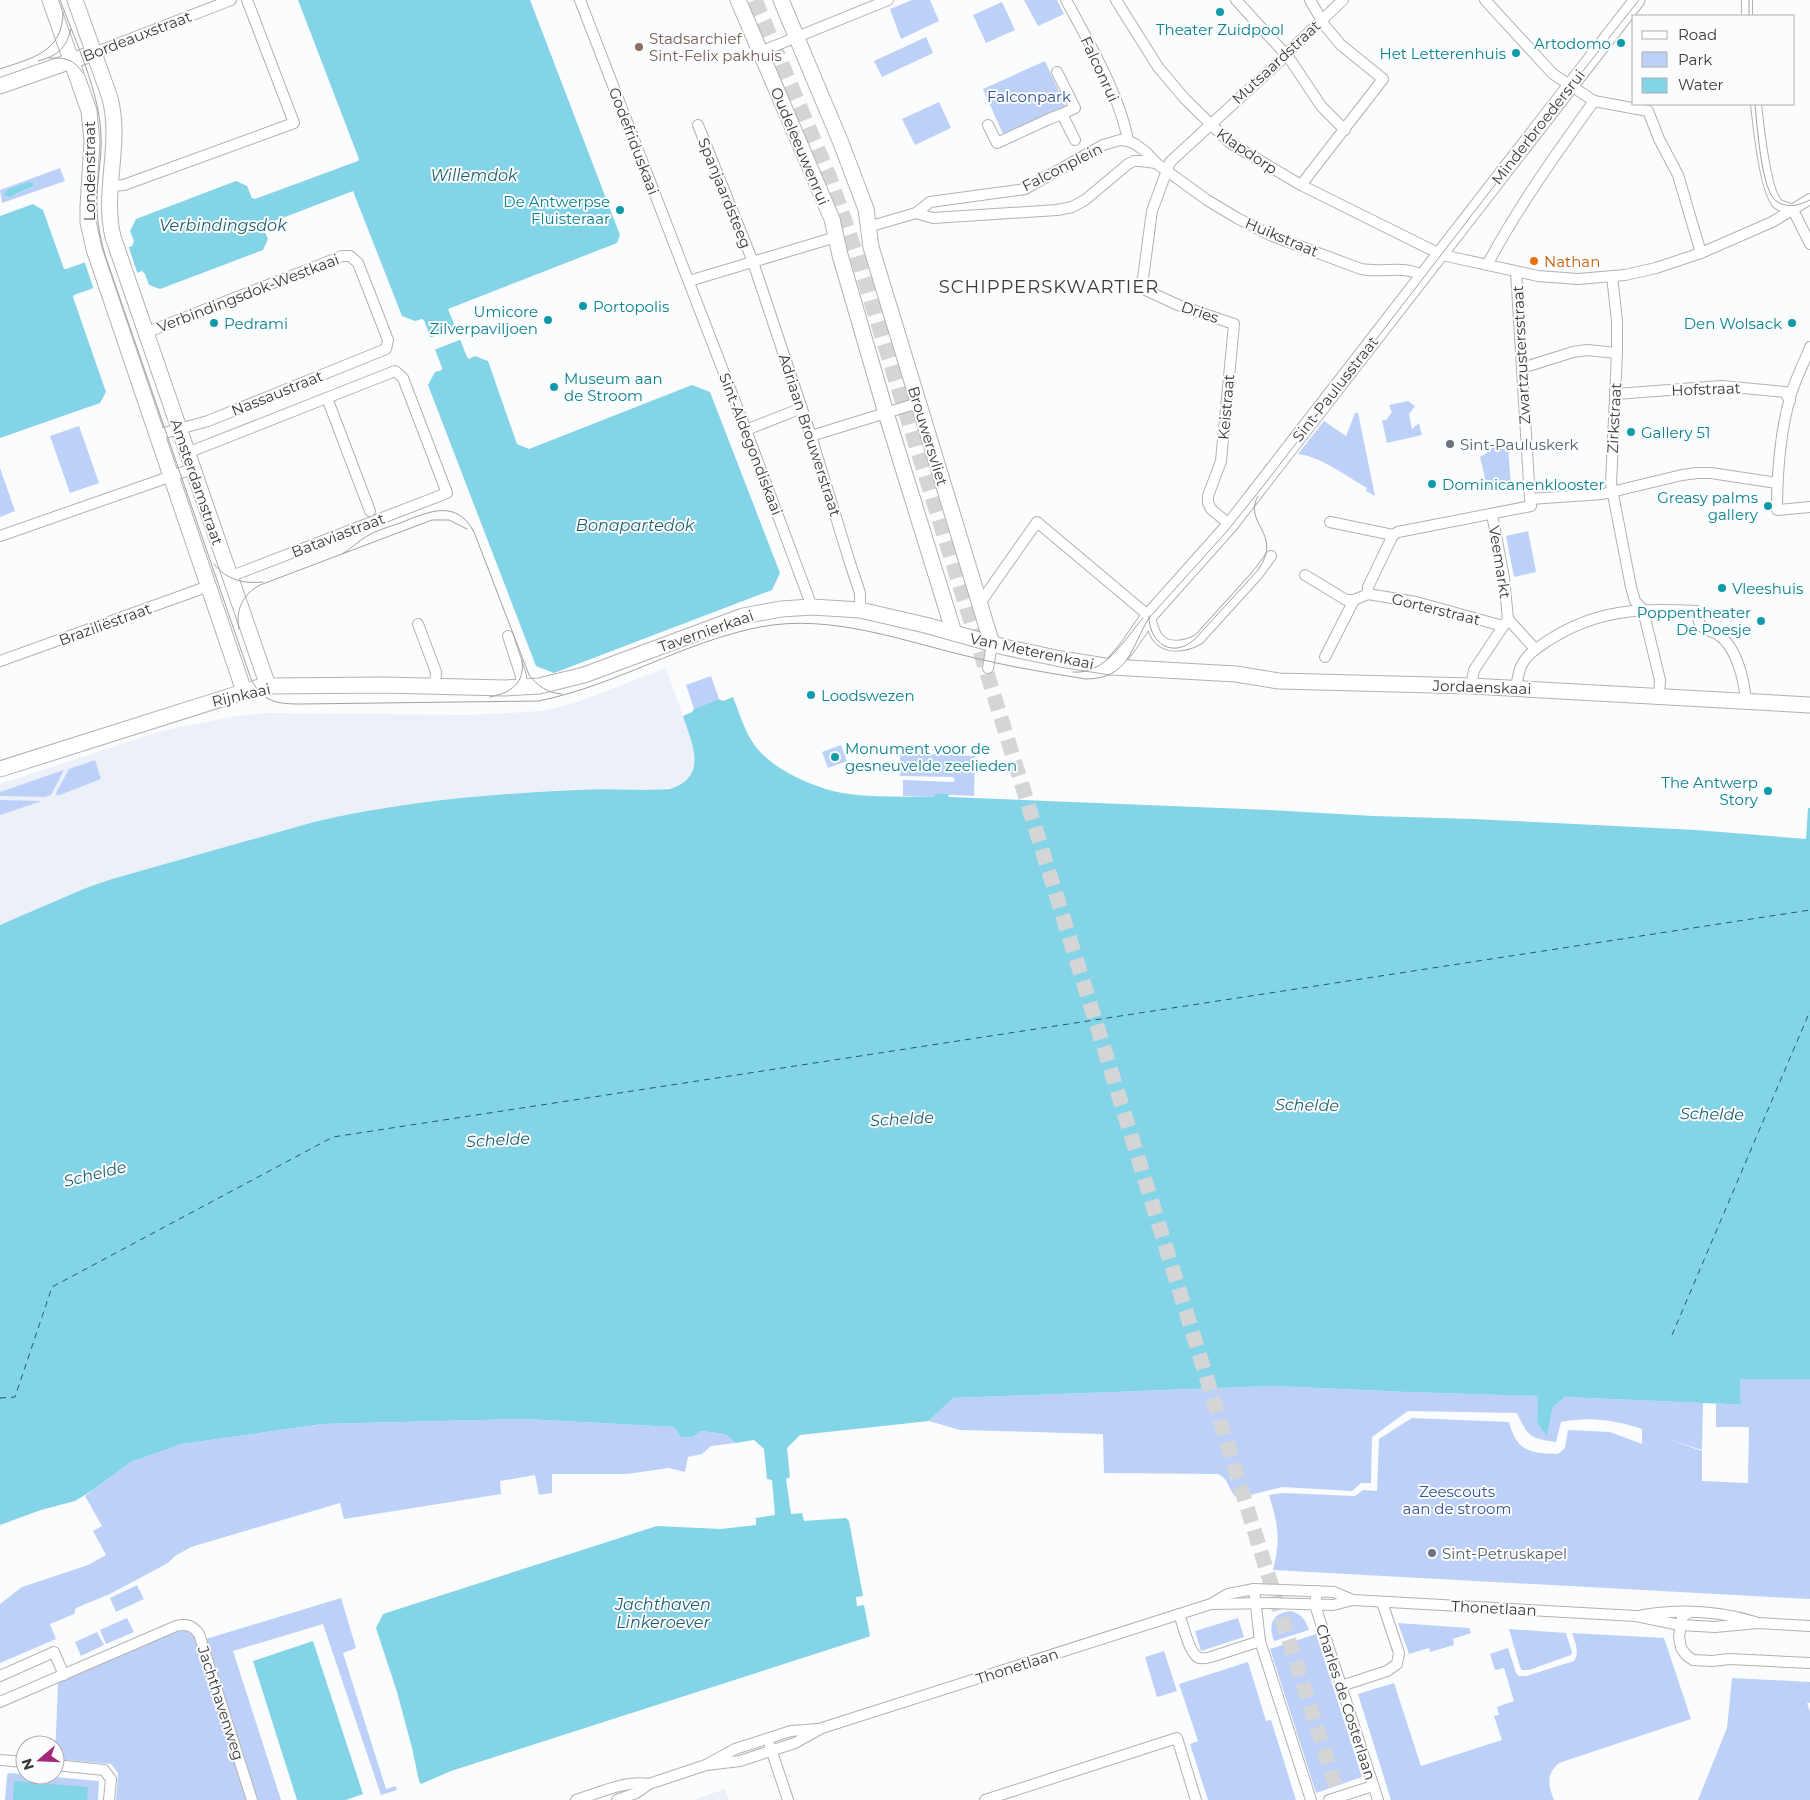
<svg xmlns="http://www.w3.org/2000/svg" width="1810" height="1800" viewBox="0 0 1810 1800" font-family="Montserrat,sans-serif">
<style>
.built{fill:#ecf0f8}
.green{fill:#bdd1f8;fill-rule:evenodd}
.water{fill:#84d4e8}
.pier{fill:#fbfcfd}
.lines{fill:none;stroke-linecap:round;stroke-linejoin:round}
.ferry{stroke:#1c5e6c;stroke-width:1;stroke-dasharray:6 5;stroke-linecap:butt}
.secondary-tunnel{stroke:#d4d5d6;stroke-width:15;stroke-dasharray:15 8;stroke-linecap:butt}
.street-casing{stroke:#b2b2b3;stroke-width:12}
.secondary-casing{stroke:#b2b2b3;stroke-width:17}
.street{stroke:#fff;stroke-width:10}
.secondary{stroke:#fff;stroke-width:15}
.tram{stroke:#a0a1a1;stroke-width:1}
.culture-dot{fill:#0f9aa8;stroke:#fbfcfd;stroke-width:2}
.education-dot{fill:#8d6e63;stroke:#fbfcfd;stroke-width:2}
.food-dot{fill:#e8710a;stroke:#fbfcfd;stroke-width:2}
.worship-dot{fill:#6b7280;stroke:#fbfcfd;stroke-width:2}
.labels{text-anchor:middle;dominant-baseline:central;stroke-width:4;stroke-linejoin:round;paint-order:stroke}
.culture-label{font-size:15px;fill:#0d838f;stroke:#fbfcfd;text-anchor:end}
.street-label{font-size:15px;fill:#3a3a3a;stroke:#fbfcfd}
.education-label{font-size:15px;fill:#785e54;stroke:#fbfcfd;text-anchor:start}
.park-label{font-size:15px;fill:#345394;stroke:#fbfcfd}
.food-label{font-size:15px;fill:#c56008;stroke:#fbfcfd;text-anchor:start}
.worship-label{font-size:15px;fill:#5b616d;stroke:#fbfcfd;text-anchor:start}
.water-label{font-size:16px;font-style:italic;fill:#1c5e6c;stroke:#fbfcfd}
.quarter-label{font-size:18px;letter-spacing:1px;fill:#3a3a3a;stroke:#fbfcfd}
</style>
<rect width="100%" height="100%" fill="#fbfcfd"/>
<g class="built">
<path d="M666,668L694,747L695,757V765L690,777L677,787L662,789H577L478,796L345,815L314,822L112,879L0,925V784L165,730L238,716L263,713L470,715L542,711L578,702Z"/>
<path d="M725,1789L729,1800H693Z"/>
</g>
<g class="green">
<path d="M912,0H930L939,21L901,39L890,9Z"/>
<path d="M1024,0H1057L1064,14L1038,26Z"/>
<path d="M1002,2L1015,30L986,43L973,15Z"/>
<path d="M926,37L933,53L882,77L874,61Z"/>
<path d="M1045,61L1066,107L1003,134L983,89Z"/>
<path d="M939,102L951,128L915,145L902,119Z"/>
<path d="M60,168L65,181L2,203L0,190ZM34,183V186L14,195L8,189L25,184Z"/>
<path d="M1408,401L1415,406L1409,414L1412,429L1419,423L1422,435L1387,443L1382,420H1386L1392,412L1389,405Z"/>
<path d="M1355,413H1358L1375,496L1366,491L1367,488C1346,476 1322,457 1298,454L1324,421L1346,436Z"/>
<path d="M79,426L99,483L70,493L50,436Z"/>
<path d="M1499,442L1500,449L1508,448L1511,485L1488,490L1480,457L1487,453L1486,447Z"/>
<path d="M0,468L15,511L0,517Z"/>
<path d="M1528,531L1536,572L1514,577L1506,536Z"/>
<path d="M711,676L719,699L694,709L686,685Z"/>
<path d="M841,745L847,761L828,768L822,752Z"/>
<path d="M900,753L975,756L974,796L935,794V797L903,796V780L953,782L955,780L953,777L900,776Z"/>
<path d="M95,760L101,779L57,796L56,793L69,769Z"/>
<path d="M64,770L51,795L45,797L0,796V792Z"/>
<path d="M0,800L42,801L0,815Z"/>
<path d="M1740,1379H1810V1599L1273,1570C1281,1539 1278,1525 1269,1495L1283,1493L1355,1496L1363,1490L1377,1491L1379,1439L1412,1418L1509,1422C1517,1452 1530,1453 1558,1454L1565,1448L1568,1430L1610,1432L1642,1444V1429C1616,1420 1589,1416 1561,1422L1556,1442C1530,1438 1528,1437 1517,1413L1408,1411L1372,1437L1371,1483H1361L1352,1491L1282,1487L1238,1498C1228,1492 1230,1479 1218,1474L1104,1473L1103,1434L960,1430L929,1421L953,1398L1274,1386L1406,1392L1539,1396L1537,1423L1547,1435L1553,1407L1565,1397L1703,1403L1702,1450L1668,1439L1702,1451V1481L1748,1483L1749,1427H1716V1404H1741Z"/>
<path d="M524,1419L674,1427L681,1437H692L700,1431L725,1434L736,1443L711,1446L702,1454L688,1457L685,1472L669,1468L627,1474H552V1493L539,1495L535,1475L500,1481L501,1494L344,1519L340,1503L191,1547L175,1556L168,1563L110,1594L76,1608L74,1614L50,1624L56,1639L0,1663V1604L22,1587L88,1565L106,1555L93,1531L102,1526L85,1496L131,1462L182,1444L324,1424Z"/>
<path d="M137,1585L144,1599L116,1612L110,1598Z"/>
<path d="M341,1598L356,1648L343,1653L386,1789L396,1786L397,1790L381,1795L323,1624L233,1651L281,1800H258L206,1639Z"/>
<path d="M1291,1611C1302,1615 1305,1619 1309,1630L1274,1641C1268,1624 1272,1613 1291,1611Z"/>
<path d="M127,1618L134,1632L106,1644L100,1630Z"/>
<path d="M1238,1618L1244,1637L1201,1651L1195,1631Z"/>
<path d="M1398,1623L1469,1628L1471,1633L1453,1639L1454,1645L1430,1652L1429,1648L1409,1654Z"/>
<path d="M1509,1629L1566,1633L1572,1652L1571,1655L1529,1670H1522L1520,1667Z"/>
<path d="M178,1630C188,1630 193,1633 197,1642L247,1800H116L118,1773L111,1764L55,1759L58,1683Z"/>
<path d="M97,1632L104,1645L81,1656L75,1642Z"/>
<path d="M1572,1633L1664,1638L1691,1719L1559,1763C1546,1774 1548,1785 1554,1800H1391L1358,1694L1394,1683L1421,1766L1502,1740L1494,1716L1499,1715L1497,1707L1514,1701L1504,1668L1495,1670L1490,1654L1508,1648L1516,1673L1519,1676H1526L1574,1661C1580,1652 1575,1642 1572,1633Z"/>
<path d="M1316,1634L1362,1777L1316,1793L1270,1649Z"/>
<path d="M1164,1651L1177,1691L1157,1697L1145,1657Z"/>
<path d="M1248,1662L1266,1721L1271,1720L1296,1800H1208L1190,1744L1198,1741L1179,1684Z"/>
<path d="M1732,1678L1810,1682V1703H1807L1810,1712V1800H1698L1727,1728Z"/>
<path d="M9,1773L99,1781L98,1800H5L7,1775Z"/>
</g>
<g class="water">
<path d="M298,0H530L620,235L617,243L448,309L467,357L469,359L475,356L488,361L517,444L529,449L692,385L710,392L780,573L772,590L554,673L536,666L428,385L435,372L442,370V368L424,320L422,319L415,321L402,316L353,191L264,225L263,228L268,239L263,250L160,289L149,285L145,274L142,271L74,295L73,297L106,392L100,403L0,438V216L33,204L43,210L64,269H66L132,246L134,241L130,231L136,219L236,181L247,186L252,198L255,199L358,161L359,159Z"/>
<path d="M29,182H33L34,186L9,197L4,195L8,189Z"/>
<path d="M733,697C739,712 744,729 753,743C771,770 818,790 849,794C877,798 907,796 934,797L935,794H950L948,796L949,797L1270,810L1373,816L1473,819L1696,830L1806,839L1808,808H1810V1379H1740L1741,1404H1726L1565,1397L1553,1407L1547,1436L1537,1423L1538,1396L1406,1392L1274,1386L953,1398L929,1421L800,1435L787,1448L790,1477L786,1479L791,1514L802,1513L804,1521L846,1518L849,1521L863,1596L856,1597L857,1606L864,1605L870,1636L868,1637L451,1771L421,1784L419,1781L412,1748L397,1692L376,1628L383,1614L657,1526L721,1529L756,1525V1518L775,1515L772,1480L767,1479L764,1449L754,1440L736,1443L725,1434L701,1431L692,1437H681L674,1427L524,1419L323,1424L182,1444L131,1462L93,1490L75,1501L41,1510L0,1525V925L86,888L112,879L314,822C400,802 488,794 575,790C607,788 639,791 670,789C709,776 692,744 683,716L692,712L694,709L719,699L723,701Z"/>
<path d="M313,1641L363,1794L346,1800H297L253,1661Z"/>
<path d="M14,1781L88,1787L87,1800H13Z"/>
</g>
<g class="pier">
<path d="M128,245L138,275L94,290L84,260Z"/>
<path d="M458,327L462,339L434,350L429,338Z"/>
</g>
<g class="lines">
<g class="ferry">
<path d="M1672,1335L1810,1011"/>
<path d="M0,1398L15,1397L52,1287L333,1137L1810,910"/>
</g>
<path class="secondary-tunnel" d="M755,0L830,178L857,256L1265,1565L1340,1800"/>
<g class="street-casing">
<g id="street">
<path d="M580,0L746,430L812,607"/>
<path d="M1066,0C1088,41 1120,95 1128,141"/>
<path d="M1116,0L1158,67L1185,99L1230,143L1301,185L1442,255L1538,276L1578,279L1625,275L1656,268L1701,253L1772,222L1810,199"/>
<path d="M1236,0L1289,58L1321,106L1345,130"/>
<path d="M1485,0L1553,74L1594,101L1648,111L1659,139L1678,175L1701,253"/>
<path d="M1747,0V16"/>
<path d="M760,52L888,0"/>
<path d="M94,53L231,0"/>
<path d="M1057,72L1075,108L1062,114"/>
<path d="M1756,104C1758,122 1765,193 1778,204C1782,207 1789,208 1793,210"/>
<path d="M698,125L753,262L811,436L850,563L860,593V610"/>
<path d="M988,125L997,143L1049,119L1062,114L1075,140"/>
<path d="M1301,185L1383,79L1341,45L1325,26L1310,0"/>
<path d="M111,186L124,185L294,123L247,0"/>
<path d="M1793,210L1810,244"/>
<path d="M916,213L933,218L1057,210L1072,207L1085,200L1128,164L1134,161H1140L1156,163"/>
<path d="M868,227L916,213L930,202L1025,189L1103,145L1120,140L1128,141L1135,144L1146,152L1156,163L1207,200L1237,218L1270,235L1361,269C1383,273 1401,265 1422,275"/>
<path d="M1487,265C1518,207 1556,154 1594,101"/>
<path d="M1516,272L1530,499L1603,494L1682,475L1697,473H1711L1777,483"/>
<path d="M1612,276L1617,321V353L1611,484L1631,587L1635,601L1643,610L1660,680L1659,697"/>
<path d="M689,281L836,237"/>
<path d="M145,333L322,264L342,256H350L358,263L388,340L386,349L208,421L157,435"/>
<path d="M1810,347C1804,363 1796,378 1791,394C1780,432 1777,471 1777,510L1810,507"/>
<path d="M1522,368L1573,352L1587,350L1617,353"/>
<path d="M1616,394L1722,386L1785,392L1790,401"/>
<path d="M327,398L370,511"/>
<path d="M746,430L802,408"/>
<path d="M811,436L918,403"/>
<path d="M187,453L395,371L403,378L447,493L229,577"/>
<path d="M1492,514L1504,578L1508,619"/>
<path d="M1330,522L1393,535"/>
<path d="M1230,525L1211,509L1208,503V496L1221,461L1234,324L1178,305L1139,287L1143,278L1152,211L1170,162L1280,61L1285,55L1343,0"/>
<path d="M1393,535L1398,532L1531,506"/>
<path d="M0,536L192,469"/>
<path d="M1305,575L1346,600H1354L1368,594"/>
<path d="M1368,594L1416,602L1503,626"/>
<path d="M1368,594V587L1393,535"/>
<path d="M980,603L1037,522L1149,616C1152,623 1153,632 1158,638C1168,650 1187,646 1199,639L1257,575L1271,556"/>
<path d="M1508,619L1535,649"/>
<path d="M418,624L436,672L435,687"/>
<path d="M508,636L521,676L522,687"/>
<path d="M1325,657L1354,600"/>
<path d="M0,661L209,586"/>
<path d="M988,668L992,644"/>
<path d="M1471,686L1474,670L1506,622"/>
<path d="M1516,688C1517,682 1518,675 1520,669C1525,655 1537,648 1549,640C1598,609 1640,608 1696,611L1700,625C1705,630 1711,631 1717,634C1737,646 1744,680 1746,701"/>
<path d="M1254,1589L1260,1641L1311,1800"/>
<path d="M1317,1591L1315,1605L1378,1800"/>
<path d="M1212,1604L1270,1603L1333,1605L1353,1600"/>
<path d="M1690,1612L1682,1617L1679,1637L1681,1648L1686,1655L1693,1660L1712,1661L1730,1659L1810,1663"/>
<path d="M1179,1614C1183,1624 1189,1654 1199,1658C1203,1659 1207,1658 1211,1657L1260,1641"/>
<path d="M1643,1615C1680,1609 1719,1611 1755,1622"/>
<path d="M0,1676L54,1652L64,1675"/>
<path d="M1341,1686L1387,1671L1397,1664L1399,1653L1382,1602"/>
<path d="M0,1702L176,1626C187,1623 193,1626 199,1634L252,1800"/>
<path d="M770,1746L788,1800"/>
<path d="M0,1760L25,1762"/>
<path d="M55,1765L104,1770L111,1779L109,1800"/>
<path d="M706,1765L740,1761L795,1743L822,1728L1211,1604L1228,1594L1254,1589L1334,1592L1353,1600L1636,1616L1680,1625L1715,1627L1758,1623L1810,1626"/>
<path d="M576,1800C599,1793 625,1780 649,1784"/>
<path d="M617,1800L636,1793L649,1784L706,1765L735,1749L791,1731L818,1729"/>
<path d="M985,1800L1177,1738L1196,1800"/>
<path d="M1329,1800L1373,1786"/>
</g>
</g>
<g class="secondary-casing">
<g id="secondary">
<path d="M50,0L89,111L92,142L88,206V222L94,249L244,691"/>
<path d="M75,0L110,98C122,144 102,191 113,237L268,686"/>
<path d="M738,0L832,219L840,255L886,413L954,633"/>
<path d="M781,0L841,143L866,209L871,247L992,644"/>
<path d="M0,86L94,53"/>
<path d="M1111,667L1127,648L1149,616L1230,525L1251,498L1637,0"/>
<path d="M0,769L256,688L268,686L384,685L505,688L539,686L584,675L743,616L781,609L812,607L860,610L925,625L1004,647L1061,659L1111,667L1236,674L1279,681L1471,686L1810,705"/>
</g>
</g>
<use href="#street" class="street"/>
<use href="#secondary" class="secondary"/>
<g class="tram">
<path d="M60,0C75,40 100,93 101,136C102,155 98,175 97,194C96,215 99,234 105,255L251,679C263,703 278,704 302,704L538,701C615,686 683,642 760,627C832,613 905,642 975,658C1011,667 1049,673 1086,679C1129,679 1131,647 1149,618L1228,530L1264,485L1571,86L1639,0"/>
<path d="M1749,0V16"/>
<path d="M49,58C67,58 73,59 83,73"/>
<path d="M38,61C57,56 66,49 71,29"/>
<path d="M0,69C31,58 63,53 63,12"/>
<path d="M1755,104C1757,124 1761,185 1774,199C1784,209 1799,206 1810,200"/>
<path d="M342,554C351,549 358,541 367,536C377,530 389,527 400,523C428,512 456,498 474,532L529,675C538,686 547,693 562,694"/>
<path d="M214,564C227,580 243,584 263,582"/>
<path d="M1149,616C1149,644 1173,659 1195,639L1258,570C1284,533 1242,524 1258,496"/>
<path d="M239,629C235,610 243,594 260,585L432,520H449L467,529"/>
<path d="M1073,672C1105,675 1124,640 1143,618"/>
<path d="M490,697C510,693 525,684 522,661"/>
</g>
</g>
<g class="culture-dot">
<circle cx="1220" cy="12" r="5"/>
<circle cx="1621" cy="43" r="5"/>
<circle cx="1516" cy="53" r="5"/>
<circle cx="620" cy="210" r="5"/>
<circle cx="583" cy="306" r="5"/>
<circle cx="548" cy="320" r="5"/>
<circle cx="214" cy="323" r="5"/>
<circle cx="1792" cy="323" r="5"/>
<circle cx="554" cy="387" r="5"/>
<circle cx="1631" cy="432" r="5"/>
<circle cx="1432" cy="484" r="5"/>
<circle cx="1768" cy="506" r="5"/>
<circle cx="1722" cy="588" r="5"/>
<circle cx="1761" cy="621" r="5"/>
<circle cx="811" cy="695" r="5"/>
<circle cx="835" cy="757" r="5"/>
<circle cx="1768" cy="791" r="5"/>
</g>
<circle class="education-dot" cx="639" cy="47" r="5"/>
<circle class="food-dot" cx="1534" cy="261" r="5"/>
<g class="worship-dot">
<circle cx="1450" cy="444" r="5"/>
<circle cx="1432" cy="1553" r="5"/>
</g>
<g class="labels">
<g class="culture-label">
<text x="1220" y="29" text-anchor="middle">Theater Zuidpool</text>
<text x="1611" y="43">Artodomo</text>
<text x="1506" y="53">Het Letterenhuis</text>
<text x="610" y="201">De Antwerpse<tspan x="610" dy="17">Fluisteraar</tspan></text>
<text x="593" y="306" text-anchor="start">Portopolis</text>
<text x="538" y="311">Umicore<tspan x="538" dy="17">Zilverpaviljoen</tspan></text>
<text x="224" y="323" text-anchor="start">Pedrami</text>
<text x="1782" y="323">Den Wolsack</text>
<text x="564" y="378" text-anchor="start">Museum aan<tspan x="564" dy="17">de Stroom</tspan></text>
<text x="1641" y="432" text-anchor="start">Gallery 51</text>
<text x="1442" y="484" text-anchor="start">Dominicanenklooster</text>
<text x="1758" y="497">Greasy palms<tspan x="1758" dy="17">gallery</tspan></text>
<text x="1732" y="588" text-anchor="start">Vleeshuis</text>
<text x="1751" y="612">Poppentheater<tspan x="1751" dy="17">De Poesje</tspan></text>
<text x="821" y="695" text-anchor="start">Loodswezen</text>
<text x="845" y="748" text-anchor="start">Monument voor de<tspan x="845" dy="17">gesneuvelde zeelieden</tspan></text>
<text x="1758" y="782">The Antwerp<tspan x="1758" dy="17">Story</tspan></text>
</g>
<g class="street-label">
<text transform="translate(137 36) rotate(-21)">Bordeauxstraat</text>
<text transform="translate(1276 62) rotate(-43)">Mutsaardstraat</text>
<text transform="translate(1100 69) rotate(65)">Falconrui</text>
<text transform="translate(1538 127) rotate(-52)">Minderbroedersrui</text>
<text transform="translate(634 141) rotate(69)">Godefriduskaai</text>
<text transform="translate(800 146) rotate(67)">Oudeleeuwenrui</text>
<text transform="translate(1247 151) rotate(34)">Klapdorp</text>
<text transform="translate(1062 167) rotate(-27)">Falconplein</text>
<text transform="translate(89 171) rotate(-90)">Londenstraat</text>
<text transform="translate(725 193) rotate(68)">Spanjaardsteeg</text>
<text transform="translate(1282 237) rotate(23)">Huikstraat</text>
<text transform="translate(248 293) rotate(-21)">Verbindingsdok-Westkaai</text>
<text transform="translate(1200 312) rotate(19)">Dries</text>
<text transform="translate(1521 355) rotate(-93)">Zwartzustersstraat</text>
<text transform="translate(1335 389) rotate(-52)">Sint-Paulusstraat</text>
<text transform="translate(1706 389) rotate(-2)">Hofstraat</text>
<text transform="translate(277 393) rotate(-22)">Nassaustraat</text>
<text transform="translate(1226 407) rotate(-85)">Keistraat</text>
<text transform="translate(1614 418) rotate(-87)">Zirkstraat</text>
<text transform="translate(810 435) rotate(72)">Adriaan Brouwerstraat</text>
<text transform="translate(928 436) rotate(73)">Brouwersvliet</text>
<text transform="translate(751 444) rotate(69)">Sint-Aldegondiskaai</text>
<text transform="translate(197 482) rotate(71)">Amsterdamstraat</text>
<text transform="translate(338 535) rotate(-21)">Bataviastraat</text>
<text transform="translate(1500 562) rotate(81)">Veemarkt</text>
<text transform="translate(1436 609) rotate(14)">Gorterstraat</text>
<text transform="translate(105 624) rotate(-20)">Braziliëstraat</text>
<text transform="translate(706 631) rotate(-19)">Tavernierkaai</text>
<text transform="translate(1032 651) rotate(12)">Van Meterenkaai</text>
<text transform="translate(1482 687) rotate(2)">Jordaenskaai</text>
<text transform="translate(241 695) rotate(-13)">Rijnkaai</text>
<text transform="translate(1494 1608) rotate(3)">Thonetlaan</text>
<text transform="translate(1017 1666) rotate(-18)">Thonetlaan</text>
<text transform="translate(1346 1702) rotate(72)">Charles de Costerlaan</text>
<text transform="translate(221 1703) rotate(72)">Jachthavenweg</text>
</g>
<g class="education-label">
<text x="649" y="38">Stadsarchief<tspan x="649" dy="17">Sint-Felix pakhuis</tspan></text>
</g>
<g class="park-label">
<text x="1029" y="96">Falconpark</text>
<text x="1457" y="1491">Zeescouts<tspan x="1457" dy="17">aan de stroom</tspan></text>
</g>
<g class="food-label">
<text x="1544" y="261">Nathan</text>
</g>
<g class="worship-label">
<text x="1460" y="444">Sint-Pauluskerk</text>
<text x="1442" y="1553">Sint-Petruskapel</text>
</g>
<g class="water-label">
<text x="474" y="175">Willemdok</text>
<text x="223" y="225">Verbindingsdok</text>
<text x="635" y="525">Bonapartedok</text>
<text transform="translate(1307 1105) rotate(1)">Schelde</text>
<text transform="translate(1712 1114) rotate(1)">Schelde</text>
<text transform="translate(902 1119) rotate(-3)">Schelde</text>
<text transform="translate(498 1140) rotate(-3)">Schelde</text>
<text transform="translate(95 1174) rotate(-14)">Schelde</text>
<text x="663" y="1604">Jachthaven<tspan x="663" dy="18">Linkeroever</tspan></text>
</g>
<g class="quarter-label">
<text x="1049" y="287">SCHIPPERSKWARTIER</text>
</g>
</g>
<rect x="1632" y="15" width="162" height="90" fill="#fbfcfd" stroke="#aeaeaf"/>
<rect x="1642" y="31" width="25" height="8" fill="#ffffff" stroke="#aeaeaf"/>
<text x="1678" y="40" font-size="15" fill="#3a3a3a">Road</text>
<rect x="1642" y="52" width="25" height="15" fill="#bdd1f8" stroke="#aeaeaf"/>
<text x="1678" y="65" font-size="15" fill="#3a3a3a">Park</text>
<rect x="1642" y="78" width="25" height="15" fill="#84d4e8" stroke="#aeaeaf"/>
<text x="1678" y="90" font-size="15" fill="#3a3a3a">Water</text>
<g transform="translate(40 1760) rotate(251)"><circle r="24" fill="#fbfcfd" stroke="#aeaeaf"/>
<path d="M0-4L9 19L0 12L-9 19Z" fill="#a2267b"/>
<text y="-8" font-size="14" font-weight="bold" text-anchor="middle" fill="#3a3a3a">N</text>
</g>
</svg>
